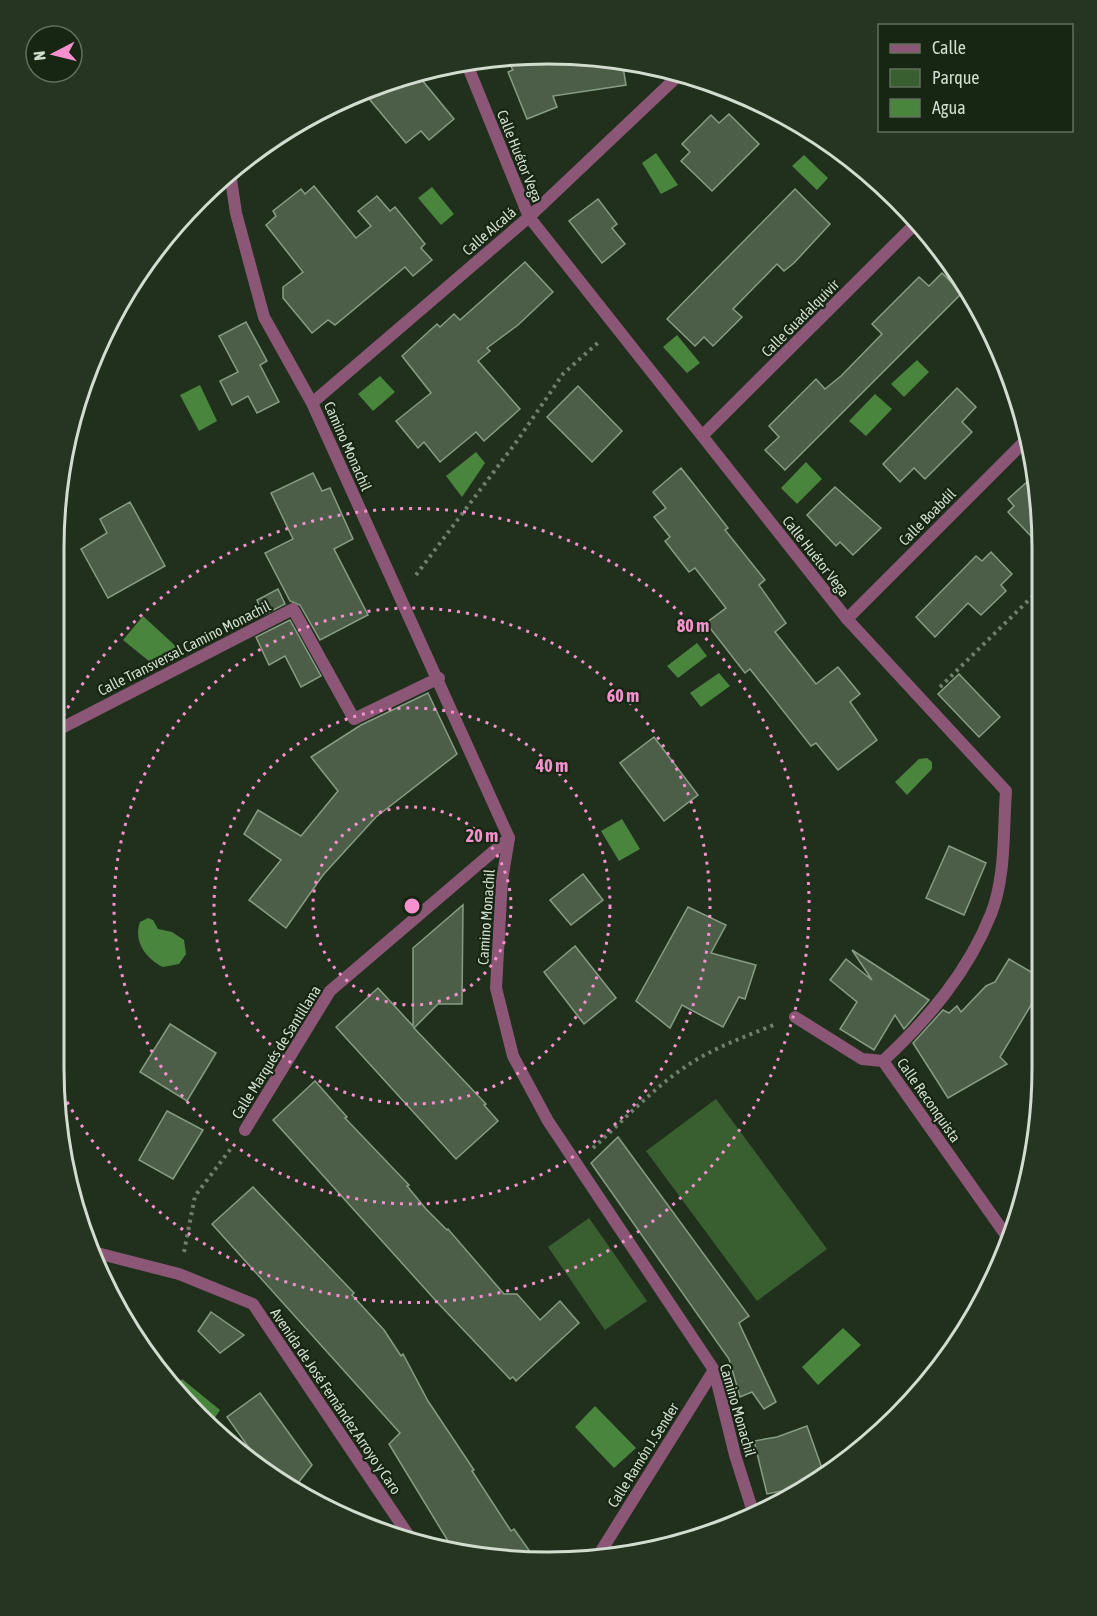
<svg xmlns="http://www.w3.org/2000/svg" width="1097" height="1616" viewBox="0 0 1097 1616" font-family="'Asap Condensed',sans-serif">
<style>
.green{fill:#395f31}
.water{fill:#4a853e}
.building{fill:#4c5e48;stroke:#889c84;stroke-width:1.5}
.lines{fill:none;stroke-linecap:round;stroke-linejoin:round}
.path{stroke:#717e6e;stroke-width:4;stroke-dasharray:3 4.5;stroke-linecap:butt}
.pedestrian{stroke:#8c5776;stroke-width:12}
.minor{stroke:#8c5776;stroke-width:12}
.ring{fill:none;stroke:#f790ce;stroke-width:3;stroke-dasharray:3 6}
.labels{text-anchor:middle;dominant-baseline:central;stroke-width:4.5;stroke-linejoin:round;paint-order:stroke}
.street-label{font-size:15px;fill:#d2dccf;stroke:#162613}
.rim{fill:none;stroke:#d2dccf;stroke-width:3}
.centre{fill:#f790ce;stroke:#162613;stroke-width:3}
.ring-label{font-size:18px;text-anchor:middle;font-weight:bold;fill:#f790ce;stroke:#162613;stroke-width:4.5;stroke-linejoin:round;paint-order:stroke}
</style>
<rect width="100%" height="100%" fill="#20301d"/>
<g class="green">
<path d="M716,1099L827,1249L757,1301L646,1151Z"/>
<path d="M589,1218L647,1301L605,1330L548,1247Z"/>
</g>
<g class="water">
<path d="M656,153L678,185L661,194L642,163Z"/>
<path d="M804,155L828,178L817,190L792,166Z"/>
<path d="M432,187L454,214L441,225L418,198Z"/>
<path d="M677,335L700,363L687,373L663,347Z"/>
<path d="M917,360L929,372L904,397L891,384Z"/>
<path d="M380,376L395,392L373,411L358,394Z"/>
<path d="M200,385L217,421L199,431L180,395Z"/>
<path d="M875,394L892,409L866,436L849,421Z"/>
<path d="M476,452L485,463L462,497L446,476Z"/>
<path d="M806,462L822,479L797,504L781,488Z"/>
<path d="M143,616L181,651L155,666L123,640Z"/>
<path d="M697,643L707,656L678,678L667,666Z"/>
<path d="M719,673L730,686L701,707L690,693Z"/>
<path d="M927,758L932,762V769L907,795L895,782L919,759Z"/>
<path d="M622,819L640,849L619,861L601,831Z"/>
<path d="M148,918L153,920L158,929L172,932L184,940L186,954L179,964L163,967C146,959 133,941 140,922Z"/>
<path d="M843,1328L861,1345L818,1385L802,1367Z"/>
<path d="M182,1379L220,1410L212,1422L177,1385Z"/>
<path d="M595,1406L636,1448L614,1468L575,1427Z"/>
</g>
<g class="building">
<path d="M548,54L622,61L626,85L553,96L557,107L527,119L508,72L513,70L510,65L536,55Z"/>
<path d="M417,74L454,119L429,140L421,131L406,143L370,100L393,81Z"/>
<path d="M729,114L759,144L712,191L681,161L690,152L682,144L711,115L719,123Z"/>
<path d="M314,186L356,238L371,226L358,211L377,196L390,211L395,207L425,244L421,248L432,260L413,276L405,267L335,325L328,320L312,333L283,298V287L303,272L266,225L276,216L273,211L301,189L305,194Z"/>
<path d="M795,189L830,224L794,263L784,271L777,264L733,309L742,317L713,346L704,337L695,346L667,319Z"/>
<path d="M598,199L617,224L612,228L625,244L602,263L569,221Z"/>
<path d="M525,262L553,292L518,325L487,348L490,351L478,361L520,409L484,441L476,432L440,462L424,442L418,448L396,421L431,393L402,356L437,324L440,327L454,314L460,320Z"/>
<path d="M942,273L962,293L785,470L765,450L779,437L769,426L816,379L825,389L841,376L882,334L872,324L919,277L929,286Z"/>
<path d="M246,322L267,361L260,365L279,402L257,413L248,396L232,405L220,381L238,372L219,336Z"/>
<path d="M578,386L622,431L592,462L547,417Z"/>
<path d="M957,388L976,407L962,422L972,432L925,479L914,468L900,482L883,464Z"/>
<path d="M681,468L728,528L725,530L765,580L759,585L786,623L775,632L816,684L838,667L860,694L850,702L877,740L838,770L816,743L811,746L750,669L745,673L706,623L726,608L695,568L689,572L665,541L670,537L654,517L666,508L653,492Z"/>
<path d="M313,473L322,491L330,488L353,539L334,549L368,615L320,640L300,605L290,601L265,553L293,539L271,493Z"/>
<path d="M1036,474L1043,549L1008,512L1014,506L1008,499Z"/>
<path d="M835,487L881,528L853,555L840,542L836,546L807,515Z"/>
<path d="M130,502L165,566L108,598L81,549L107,533L100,519Z"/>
<path d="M991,552L1012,574L1001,585L1006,591L981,615L968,603L935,637L916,617L976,556L982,561Z"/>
<path d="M278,589L285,604L264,615L257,600Z"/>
<path d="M290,620L321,676L301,687L285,656L269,665L256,637Z"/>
<path d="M959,674L1000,717L979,737L938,694Z"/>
<path d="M428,693L457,754L376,817L323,875L286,928L249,900L281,860L244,834L258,810L301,836L338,791L311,757L361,725Z"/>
<path d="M654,737L698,795L664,821L620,763Z"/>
<path d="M949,846L986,863L964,915L926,898Z"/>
<path d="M583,874L603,900L571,925L550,900Z"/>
<path d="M463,905L462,1004H438L414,1028L486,1104L484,1105L498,1121L456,1159L336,1027L378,988L413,1026V948Z"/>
<path d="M688,907L726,925L711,953L756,965L745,999L739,997L723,1027L682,1005L670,1028L636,1001Z"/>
<path d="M575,946L616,998L584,1024L544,972Z"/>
<path d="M852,950L929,1000L904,1029L895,1015L874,1050L840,1029L857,1002L830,980L846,959L872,980Z"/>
<path d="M1009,959L1043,979V985L1000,1057L1007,1064L948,1098L913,1043L943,1010L949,1013L957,1006L961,1012L986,986L995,982Z"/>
<path d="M170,1024L216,1053L187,1101L140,1072Z"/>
<path d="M315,1081L347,1117L345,1118L409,1185L407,1186L426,1209L447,1230L448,1229L504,1294H517L540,1320L560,1301L579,1323L516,1381L513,1377L510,1379L437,1302L273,1120Z"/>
<path d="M167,1111L203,1130L173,1179L139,1160Z"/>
<path d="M618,1137L749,1316L739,1323L776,1402L764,1409L752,1392L740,1397L729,1359L591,1163Z"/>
<path d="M253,1187L354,1293L352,1295L384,1330L401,1356L403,1354L428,1401L474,1470L472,1471L511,1531L514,1529L536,1560L516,1561L451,1546L389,1444L400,1433L212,1224Z"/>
<path d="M211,1312L244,1335L220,1353L198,1331Z"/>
<path d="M260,1393L312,1465L295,1487L265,1470L227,1417Z"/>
<path d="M807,1426L824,1474L808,1486L767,1494L754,1441L777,1437Z"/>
</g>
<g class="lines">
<g class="path">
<path d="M416,575L517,441L563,374L600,341"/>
<path d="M940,687L1043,586"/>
<path d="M593,1148C625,1119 655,1086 691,1063C718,1046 747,1036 776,1024"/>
<path d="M184,1252L195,1196L232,1147"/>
</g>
<path class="pedestrian" d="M54,732L293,609L354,719L439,678"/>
<g class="minor">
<path d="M466,62L529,217L847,619L1006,791C1003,831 1006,876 991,914C968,972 928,1019 883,1061"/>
<path d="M230,173L236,213L264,317L312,403L509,838L502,880L496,988L513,1056L548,1121L714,1370L735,1455L753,1512"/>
<path d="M312,403L529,217L680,74"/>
<path d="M703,435L917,222"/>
<path d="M847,619L1029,437"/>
<path d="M795,1017L862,1059L883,1061L1008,1238"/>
<path d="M245,1130L330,991L509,838"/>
<path d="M93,1252L179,1274L253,1304L409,1536"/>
<path d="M598,1556L714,1370"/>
</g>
</g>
<g class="ring">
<circle cx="412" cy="906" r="99"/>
<circle cx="412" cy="906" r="198"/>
<circle cx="412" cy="906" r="298"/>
<path d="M55 732A397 397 0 1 1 57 1083"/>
</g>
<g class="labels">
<g class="street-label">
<text transform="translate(520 156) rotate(68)">Calle Huétor Vega</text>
<text transform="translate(489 231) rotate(-41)">Calle Alcalá</text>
<text transform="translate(800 318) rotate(-45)">Calle Guadalquivir</text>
<text transform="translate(348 446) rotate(66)">Camino Monachil</text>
<text transform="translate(927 517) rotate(-45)">Calle Boabdil</text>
<text transform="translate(816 556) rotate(52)">Calle Huétor Vega</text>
<text transform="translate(184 648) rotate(-27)">Calle Transversal Camino Monachil</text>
<text transform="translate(486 917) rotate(-86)">Camino Monachil</text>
<text transform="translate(276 1052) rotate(-58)">Calle Marqués de Santillana</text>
<text transform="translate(929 1100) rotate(55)">Calle Reconquista</text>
<text transform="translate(336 1401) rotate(56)">Avenida de José Fernández Arroyo y Caro</text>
<text transform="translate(738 1410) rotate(74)">Camino Monachil</text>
<text transform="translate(643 1455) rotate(-58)">Calle Ramón J. Sender</text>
</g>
</g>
<path d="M0 0H1097V1616H0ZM548 64H548A484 484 0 0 1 1032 548V1068A484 484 0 0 1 548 1552H548A484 484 0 0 1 64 1068V548A484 484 0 0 1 548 64Z" fill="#253522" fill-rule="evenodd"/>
<path class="rim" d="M548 64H548A484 484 0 0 1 1032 548V1068A484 484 0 0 1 548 1552H548A484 484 0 0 1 64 1068V548A484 484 0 0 1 548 64Z"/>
<circle cx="412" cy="906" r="9" class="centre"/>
<g class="ring-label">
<text x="693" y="632">80 m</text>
<text x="623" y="702">60 m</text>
<text x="552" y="772">40 m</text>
<text x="482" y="842">20 m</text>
</g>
<rect x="878" y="24" width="195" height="108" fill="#162613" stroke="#616f5e" stroke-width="1.5"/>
<rect x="890" y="44" width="30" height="9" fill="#8c5776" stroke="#616f5e" stroke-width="1.5"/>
<text x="932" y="54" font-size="18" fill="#d2dccf">Calle</text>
<rect x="890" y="69" width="30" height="18" fill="#395f31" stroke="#616f5e" stroke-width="1.5"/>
<text x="932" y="84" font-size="18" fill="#d2dccf">Parque</text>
<rect x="890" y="99" width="30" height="18" fill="#4a853e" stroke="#616f5e" stroke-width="1.5"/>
<text x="932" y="114" font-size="18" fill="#d2dccf">Agua</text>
<g transform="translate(54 54) rotate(263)"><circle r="28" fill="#162613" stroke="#616f5e" stroke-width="1.5"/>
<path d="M0-4.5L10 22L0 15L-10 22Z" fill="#f790ce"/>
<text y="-9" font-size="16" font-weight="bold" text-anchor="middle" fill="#d2dccf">N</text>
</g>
</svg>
